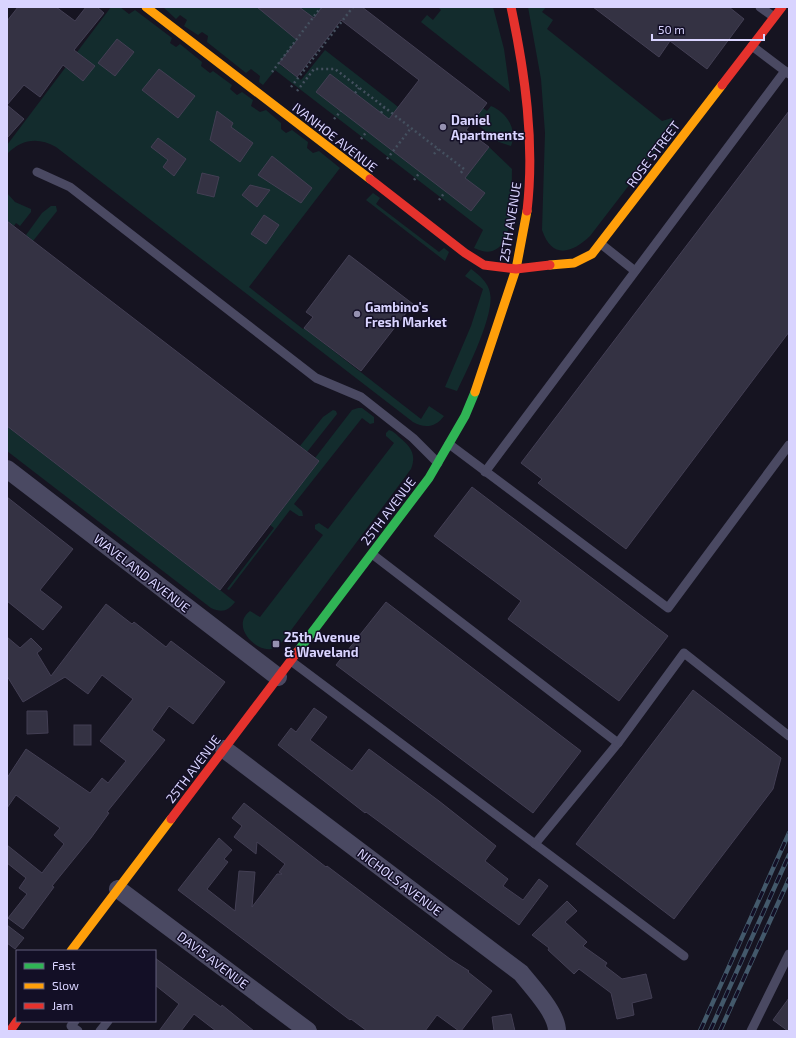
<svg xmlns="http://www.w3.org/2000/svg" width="796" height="1038" viewBox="0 0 796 1038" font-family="'Exo 2',sans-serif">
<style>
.green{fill:#132c2d}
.building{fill:#343243;stroke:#433f54}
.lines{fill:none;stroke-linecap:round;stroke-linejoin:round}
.path{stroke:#44505f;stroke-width:2.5;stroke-dasharray:2 3;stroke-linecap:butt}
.lane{stroke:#4a4962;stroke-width:9}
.street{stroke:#4a4962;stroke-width:18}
.fast{stroke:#30b455;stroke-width:9}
.slow{stroke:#ff9f0a;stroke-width:9}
.jam{stroke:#e5322d;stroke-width:9}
.rail-casing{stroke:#43596b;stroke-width:4.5}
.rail{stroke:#130f26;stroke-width:3;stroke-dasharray:9;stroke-linecap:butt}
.poi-dot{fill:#9591b1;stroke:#130f26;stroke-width:1.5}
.labels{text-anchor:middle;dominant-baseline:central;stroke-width:3;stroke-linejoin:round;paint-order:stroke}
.poi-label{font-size:13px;font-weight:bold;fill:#d9d4ff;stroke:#130f26;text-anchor:start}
.street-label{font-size:13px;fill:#d9d4ff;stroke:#130f26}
</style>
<rect width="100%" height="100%" fill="#161421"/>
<g class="green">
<path d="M111,7H120L129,14L135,10L172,38L170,43L176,47L180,44L202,62L201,66L210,73L213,71L232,85L230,89L237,95L242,92L253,100L251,106L260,112L266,110L281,123V129L286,133L292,130L308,142L307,148L313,153L319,151L340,168L249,287L303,329L304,328L421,419L429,406L444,416C436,427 425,429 413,422L56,147C38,137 22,139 7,154V145Z"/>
<path d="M163,7H322L279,64L301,80L325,50L474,166L489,147L512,169C511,193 518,269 474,248L483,230L275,70L263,85L259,82L260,76L251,69L246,73L207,42L208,36L202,32L198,35L184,26L187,20L180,15L176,19Z"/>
<path d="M438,7H493L504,49L510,92L421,22L427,15L433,20L441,10Z"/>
<path d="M528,7H546L542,12L553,20L547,29L662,121L672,118L676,124L590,236C571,254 552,259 542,230L545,133L541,79Z"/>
<path d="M491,106C506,112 518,129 511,146L499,142L473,121L483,108L487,111Z"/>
<path d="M7,193L15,202L31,209V212L20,226L16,223L14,226L7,221Z"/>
<path d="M373,193L380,198L376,204L439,252L444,248L449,252L445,261L366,200Z"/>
<path d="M51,206H56L57,211L33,241L26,235L42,213Z"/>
<path d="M471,269C479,275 488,282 490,293C495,314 467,370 457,391L445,387L471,326L483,289L465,276Z"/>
<path d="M358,408H362L374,417V423L370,424L362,418L294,504L302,511L303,516H299L290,510L229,590L227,589L274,528L270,525L319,461L315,458L352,410Z"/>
<path d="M333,410L336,411L337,414L307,452L300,446L323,417Z"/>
<path d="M7,426L220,590L235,602C228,611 222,613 211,608L7,451Z"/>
<path d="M389,430C393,431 396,434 399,437C410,446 417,454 411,469L286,637C282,642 278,647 271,649C256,652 230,626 250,611L260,617L323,535L315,529V525L319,523L328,529L394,443L386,436V433Z"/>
</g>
<g class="building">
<path d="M18,7H56L75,21L86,7H97L104,13L74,50L95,66L83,81L63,65L40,97L24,85L7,105L24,119L7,138V21Z"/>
<path d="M257,7H299L314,18L322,7H362L487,103L466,130L489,147L465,178L485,193L471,211L316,92L330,74L389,119L419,80L341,20L297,77L279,63L297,40Z"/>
<path d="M593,7H729L744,19L707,69L670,41L659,57Z"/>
<path d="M117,39L134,52L115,76L98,63Z"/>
<path d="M159,69L195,96L178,118L142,90Z"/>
<path d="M217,111L233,123L231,127L253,143L240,162L210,140Z"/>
<path d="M789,111V332L626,549L538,483L542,479L521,463Z"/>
<path d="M158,138L186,159L174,176L163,167L168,160L151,147Z"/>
<path d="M272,156L312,188L301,203L258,175Z"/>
<path d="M202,173L219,177L214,197L197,193Z"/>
<path d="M250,185L270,190L257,207L242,195Z"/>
<path d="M264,215L279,225L266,244L251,234Z"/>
<path d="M7,221L319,461L220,590L7,426Z"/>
<path d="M349,255L413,304L361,371L304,328L313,317L306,312Z"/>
<path d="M472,487L668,636L619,701L508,619L521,601L434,536Z"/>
<path d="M7,497L73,549L40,590L62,607L43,630L7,601Z"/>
<path d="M386,602L581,751L533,813L336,665Z"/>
<path d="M106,604L132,624L134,622L166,647L171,641L225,682L193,724L169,706L152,730L165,740L107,812L109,813L91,838L52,886L54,887L23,929L8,918L27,894L19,888L26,878L7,863V845L42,873L64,844L54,835L60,828L16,795L7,808V778L26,749L90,793L102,778L108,783L126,761L100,741L133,699L102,675L88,694L65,677L23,702L7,676V637L20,648L31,638L42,649L37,653L51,676Z"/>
<path d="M693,690L781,758L773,789L674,919L576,844Z"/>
<path d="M314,708L327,717L310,740L352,771L369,749L439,801L496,846L485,861L508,879L503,886L523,900L539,879L548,886L519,925L366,812L365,813L278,745L291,728L296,732Z"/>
<path d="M27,711H47L48,733L27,734Z"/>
<rect x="74" y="725" width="17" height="20"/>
<path d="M244,803L326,867L327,866L450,959L469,971L468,972L492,991L461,1031H459L437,1015L425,1031H367L351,1019L350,1020L178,890L219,838L232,850L224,859L228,862L207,889L235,911L239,871L255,872L252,907L277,874H282L279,872L285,864L257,842L256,854L234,837L242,826L232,818Z"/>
<path d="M567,901L577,911L565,922L587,942L583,946L607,963L605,966L622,979L646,974L652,998L632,1003L634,1015L617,1019L611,993L579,969L574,974L548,950L549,948L532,935Z"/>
<path d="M7,925L24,938L15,949L7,943Z"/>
<path d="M155,958L221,1007L222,1005L254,1031H216L194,1014L181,1031H159L179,1004L155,985Z"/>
<path d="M789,998V1031H788L773,1020Z"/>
<path d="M511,1014L515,1031H494L492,1017Z"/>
</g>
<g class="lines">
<g class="path">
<path d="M272,72L321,7"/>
<path d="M291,87L353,7"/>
<path d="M297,91L314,69H335L464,169L460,174"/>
<path d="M355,93L359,88"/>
<path d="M381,113L384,108"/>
<path d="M334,119L341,111"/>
<path d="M361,139L367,131"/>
<path d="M434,154L438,149"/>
<path d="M387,159L411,128"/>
<path d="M414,180L420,172"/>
<path d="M439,200L445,192"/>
</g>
<g class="lane">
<path d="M760,7L774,17"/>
<path d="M752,46L789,74"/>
<path d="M37,172L70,187L316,378L361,397L413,438L438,463"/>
<path d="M601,244L635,271"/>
<path d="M449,444L668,608L789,445"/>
<path d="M485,472L785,71"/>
<path d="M291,661L535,844L618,743L372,554"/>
<path d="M618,743L684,653L789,736"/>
<path d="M535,844L684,956"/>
<path d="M75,1021L71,1026L78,1031"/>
<path d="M100,1031L108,1021"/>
<path d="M751,1031L789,954"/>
</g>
<g class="street">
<path d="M7,469L278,677"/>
<path d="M224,749L521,973C532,987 557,1013 557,1031"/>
<path d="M118,889L308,1031"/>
</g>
<path class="fast" d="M298,651L429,478L465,416L475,392"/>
<g class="slow">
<path d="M146,7L370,179"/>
<path d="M550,265L574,263L592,254L722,85"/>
<path d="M475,392L516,269L527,211"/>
<path d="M71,951L171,819"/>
</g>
<g class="jam">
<path d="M511,7C525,73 535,143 527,211"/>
<path d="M722,85L782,7"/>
<path d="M370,179L465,253L484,265L516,269L550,265"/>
<path d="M171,819L298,651"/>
<path d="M10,1031L17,1021"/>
</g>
<g class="rail-casing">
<g id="rail">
<path d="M700,1031L789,833"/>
<path d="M710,1031L789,855"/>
<path d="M720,1031L789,879"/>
</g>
</g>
<use href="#rail" class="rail"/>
</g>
<g class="poi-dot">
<circle cx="443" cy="127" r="4"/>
<circle cx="357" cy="314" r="4"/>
<rect x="272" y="640" width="8" height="8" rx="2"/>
</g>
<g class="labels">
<g class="poi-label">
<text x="451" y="120">Daniel<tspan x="451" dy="15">Apartments</tspan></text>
<text x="365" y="307">Gambino's<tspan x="365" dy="15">Fresh Market</tspan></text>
<text x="284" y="637">25th Avenue<tspan x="284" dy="15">&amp; Waveland</tspan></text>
</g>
<g class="street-label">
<text transform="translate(335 137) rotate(38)">IVANHOE AVENUE</text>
<text transform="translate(653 154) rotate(-53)">ROSE STREET</text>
<text transform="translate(510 222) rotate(-81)">25TH AVENUE</text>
<text transform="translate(388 511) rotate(-53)">25TH AVENUE</text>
<text transform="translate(142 573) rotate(38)">WAVELAND AVENUE</text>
<text transform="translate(193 769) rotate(-53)">25TH AVENUE</text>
<text transform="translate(400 882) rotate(37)">NICHOLS AVENUE</text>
<text transform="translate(213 960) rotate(37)">DAVIS AVENUE</text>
</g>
</g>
<rect width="796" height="1038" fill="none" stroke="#d9d4ff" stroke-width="16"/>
<rect x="16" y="950" width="140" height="72" fill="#130f26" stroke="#625e7d"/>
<rect x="24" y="963" width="20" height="6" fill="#30b455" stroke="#625e7d"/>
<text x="52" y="970" font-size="12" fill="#d9d4ff">Fast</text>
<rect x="24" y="983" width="20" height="6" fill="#ff9f0a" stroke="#625e7d"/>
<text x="52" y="990" font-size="12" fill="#d9d4ff">Slow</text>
<rect x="24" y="1003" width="20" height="6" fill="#e5322d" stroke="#625e7d"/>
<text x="52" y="1010" font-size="12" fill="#d9d4ff">Jam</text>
<path d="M652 34v6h112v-6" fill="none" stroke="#d9d4ff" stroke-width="2"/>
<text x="658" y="34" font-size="12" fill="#d9d4ff" stroke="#130f26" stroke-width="3" paint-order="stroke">50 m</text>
</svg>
